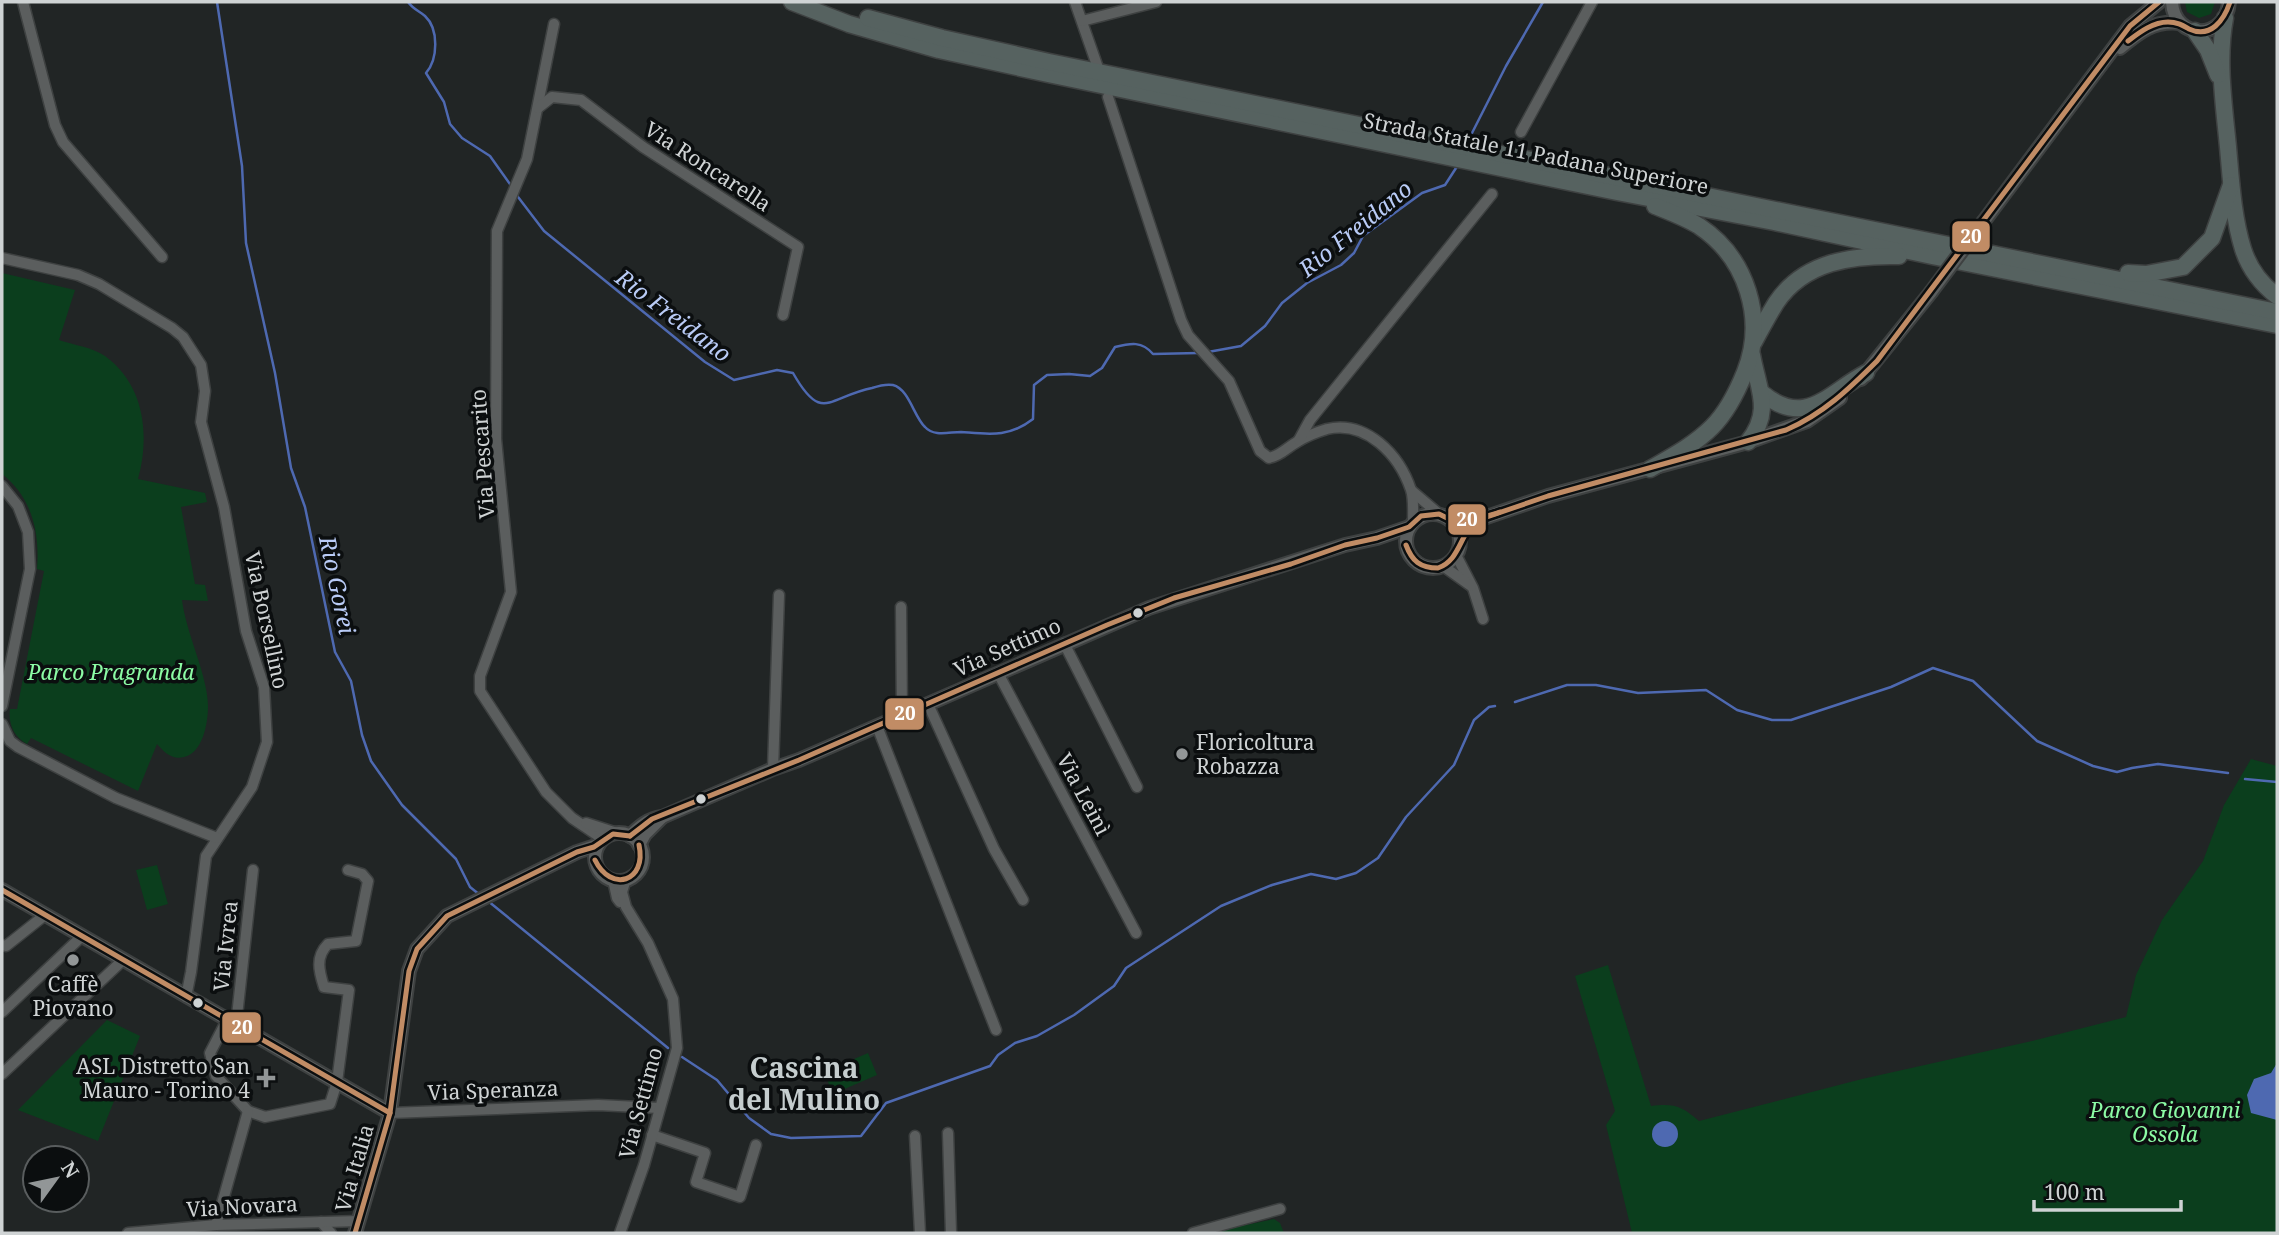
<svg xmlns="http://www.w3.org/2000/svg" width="2279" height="1235" viewBox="0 0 2279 1235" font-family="'Noto Serif',serif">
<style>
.green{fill:#0b3e1d}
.water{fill:#4e69b1}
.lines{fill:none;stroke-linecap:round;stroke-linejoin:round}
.stream{stroke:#4e69b1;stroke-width:2.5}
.minor-casing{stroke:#3e4141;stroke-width:13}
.tertiary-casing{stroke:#3e4141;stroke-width:16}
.trunk-casing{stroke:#3e4141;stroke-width:19}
.minor{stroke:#5b5e5e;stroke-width:10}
.tertiary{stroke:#5b5e5e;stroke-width:12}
.trunk{stroke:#566260;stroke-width:16}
.tertiary-bridge-casing{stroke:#3e4141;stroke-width:16;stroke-linecap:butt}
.tertiary-bridge{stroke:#5b5e5e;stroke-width:12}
.bus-1-casing{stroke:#0b0e0f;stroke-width:10}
.bus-1{stroke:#c18c65;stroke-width:5}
.bus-dot{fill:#cfd3d4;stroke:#0b0e0f;stroke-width:2.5}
.poi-dot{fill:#929697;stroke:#0b0e0f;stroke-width:2.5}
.labels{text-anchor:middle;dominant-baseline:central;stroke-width:7;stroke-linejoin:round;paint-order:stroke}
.street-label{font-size:21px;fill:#cfd3d4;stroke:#0b0e0f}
.park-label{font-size:21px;font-style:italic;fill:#8cfca5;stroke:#0b0e0f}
.poi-label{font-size:21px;fill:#cfd3d4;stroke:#0b0e0f;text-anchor:start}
.water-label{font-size:23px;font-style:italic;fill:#b9cbf6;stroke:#0b0e0f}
.district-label{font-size:28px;font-weight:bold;fill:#c5cdce;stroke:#0b0e0f}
.line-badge{stroke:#0b0e0f;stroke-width:2.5}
.badge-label{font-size:19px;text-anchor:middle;font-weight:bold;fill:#fff}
</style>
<rect width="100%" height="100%" fill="#212525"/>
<g class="green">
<path d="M2185,2H2215L2211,14L2199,18L2187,12Z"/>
<path d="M2,273L75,290L59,340C73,345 92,347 105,356C145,385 150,436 138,479L205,493L207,502L181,507L195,584L205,585L208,601L182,600C186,633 208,676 208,706C208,723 203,753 184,757C172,760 165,753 157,744L138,791L31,738L27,744C14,737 8,724 10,709H17L44,571L37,569C40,533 32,497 2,474Z"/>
<path d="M2251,759L2277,766V1233H1632L1606,1125L1615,1111L1575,976L1608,965L1651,1106C1674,1103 1682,1106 1699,1121L1862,1079L2032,1041L2126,1017L2136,975L2162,920L2203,861L2224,805Z"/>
<path d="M157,865L168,904L147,910L136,870Z"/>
<path d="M107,1020L140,1036L98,1141L18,1110Z"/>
<path d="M868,1053L877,1075L833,1094L824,1072Z"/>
<path d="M1274,1219L1280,1223L1284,1233H1217L1227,1229Z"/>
</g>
<g class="water">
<path d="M2277,1063V1120L2251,1113L2247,1095L2254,1079L2271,1073Z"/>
<circle cx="1665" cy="1134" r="13"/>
</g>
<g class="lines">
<g class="stream">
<path d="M217,2L242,166L246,243L275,373L291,468L305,507L335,652L351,681L362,735L371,761L402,805L456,859L470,887L480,895"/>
<path d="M408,2C413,9 419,11 425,16C439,29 438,59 426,73L444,102L450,124L462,138L490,156L512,187"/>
<path d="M1471,135L1506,66L1543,2"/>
<path d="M515,193L544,231L705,362L734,380L777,370L793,373C822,424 828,397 872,388C878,386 887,384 893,385C909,389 914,417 925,427C934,437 949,432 961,432C988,434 1009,438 1033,419L1034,385L1047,375L1069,374L1090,376L1102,368L1115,347C1131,343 1142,341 1153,354L1198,353"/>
<path d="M1208,352L1241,346L1265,326L1282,303L1307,283L1341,265L1354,253L1363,236L1422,193L1445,185L1458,165"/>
<path d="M1515,702L1567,685H1596L1638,693L1706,690L1737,710L1772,720H1791L1891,687L1933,668L1973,681L2037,741L2093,766L2117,772L2132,768L2158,764L2228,773"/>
<path d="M2245,779L2277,782"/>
<path d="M488,901L668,1048"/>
<path d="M682,1057L717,1080L749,1118L771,1134L791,1138L861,1136L886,1103L990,1066L998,1055L1015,1043L1037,1036L1074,1015L1114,986L1126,968L1221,906L1272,885L1311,874L1336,879L1356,873L1378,858L1406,817L1454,765L1474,720L1489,707L1495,706"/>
</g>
<g class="minor-casing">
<g id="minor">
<path d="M23,2L55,125L63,142L162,257"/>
<path d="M1075,2L1097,65"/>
<path d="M1082,21L1156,2"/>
<path d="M554,24L527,159L497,231L496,439L511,592L480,676V691L546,792L572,818L603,839"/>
<path d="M1108,97L1181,320L1188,335L1229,381L1260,451L1269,458C1282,455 1286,448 1297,442C1305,437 1317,432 1327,429C1366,420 1399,454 1411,490C1414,499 1413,512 1413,522"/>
<path d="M538,108L552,97L581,100L643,147L798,247L783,315"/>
<path d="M1521,132L1592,2"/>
<path d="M2,258L78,275L99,284L172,328L183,337L201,365L205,391L201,422L224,507L246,631L264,687L267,742L252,787L206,856L191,972L186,997"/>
<path d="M1299,440L1310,420L1492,194"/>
<path d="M2,486L18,506L28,532L30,569L2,706"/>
<path d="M1412,491L1439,514"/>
<path d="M1456,555L1473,588L1483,619"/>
<path d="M1443,566L1471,586"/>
<path d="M901,607L902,715"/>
<path d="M1064,643L1137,787"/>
<path d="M998,673L1136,933"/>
<path d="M928,704L994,849L1023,900"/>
<path d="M2,724L10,741L18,747L116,798L217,838"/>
<path d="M877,726L996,1030"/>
<path d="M773,769L779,595"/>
<path d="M586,823L617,833"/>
<path d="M613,880L617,898L620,902"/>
<path d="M2,945L6,946L45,915"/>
<path d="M2,1012L82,936"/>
<path d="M227,1020L210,1053L216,1076L248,1111L265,1117L330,1104L337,1082L349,990L324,987C319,971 315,957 328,944L356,941L368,881L362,874L348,870"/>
<path d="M236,1025L253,870"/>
<path d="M2,1074L123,960"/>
<path d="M390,1113L598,1105L659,1108"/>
<path d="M948,1133L951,1233"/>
<path d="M652,1135L705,1153L696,1182L740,1197L756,1145"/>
<path d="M915,1136L920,1233"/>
<path d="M321,1222L331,1233"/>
<path d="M216,1225L248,1111"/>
<path d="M128,1233L216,1225L359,1221"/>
<path d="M620,1233L644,1165L677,1048L673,999L648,943L626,907L622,892L626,879"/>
<path d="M1193,1233L1280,1209"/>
</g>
</g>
<g class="tertiary-casing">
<g id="tertiary">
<path d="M2172,2C2174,41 2226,41 2229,2"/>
<path d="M2120,48C2139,32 2154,20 2180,23"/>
<path d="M1984,221L2130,26L2159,2"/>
<path d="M1861,379L1931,292"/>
<circle cx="1433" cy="541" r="27"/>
<path d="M1449,519L1478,520L1548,496L1748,442L1807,421L1840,398"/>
<circle cx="619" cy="857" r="24"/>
<path d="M630,836C640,826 648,819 662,817L773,769L799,760L1149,608L1345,545L1377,538L1409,527"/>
<path d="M639,845L645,834L662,817"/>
<path d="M2,890L390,1113"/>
<path d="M355,1233L390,1113L409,971L417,949L447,916L577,852L598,845"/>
</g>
</g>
<g class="trunk-casing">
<g id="trunk">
<path d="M792,2L849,24L939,50L1048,74L1617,192L1774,222L1932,256L2277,325"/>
<path d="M868,18L942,38L1049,62L2277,312"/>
<path d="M2225,18C2217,60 2224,105 2228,147C2231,180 2233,217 2243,249C2249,268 2262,285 2277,296"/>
<path d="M2195,31L2208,50L2218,75"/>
<path d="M2128,273L2146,274L2183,267L2212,238L2231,185"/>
<path d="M1754,342C1761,329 1768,316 1776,303C1804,261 1853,255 1899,256"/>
<path d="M1762,393C1806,429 1828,393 1866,373"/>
<path d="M1748,442C1773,411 1758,389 1752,355"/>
<path d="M1650,469C1671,457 1694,445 1712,427C1727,412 1737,392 1745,372C1766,319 1747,258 1699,226C1686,218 1670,212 1655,206"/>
</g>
</g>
<use href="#minor" class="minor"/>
<use href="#tertiary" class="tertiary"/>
<use href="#trunk" class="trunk"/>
<g class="tertiary-bridge-casing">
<path id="tertiary-bridge" d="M1931,292L1984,221"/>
</g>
<use href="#tertiary-bridge" class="tertiary-bridge"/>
<g class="bus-1-casing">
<g id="bus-1">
<path d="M2128,41C2140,32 2153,22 2168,22C2177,22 2182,25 2189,29C2211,39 2224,20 2230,2"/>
<path d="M1406,545C1412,561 1420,568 1438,568C1461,560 1459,533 1478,520C1484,516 1493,515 1500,512"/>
<path d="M630,836L652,819L799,760L1107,625L1174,598L1291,564L1345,545L1377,538L1409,527L1421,516L1439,514L1449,519L1478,520L1548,496L1786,430C1823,414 1849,389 1877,361L2130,26L2159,2"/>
<path d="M595,860C611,893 647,882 639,845"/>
<path d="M2,890L390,1113"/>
<path d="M355,1233L390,1113L409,971L417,949L447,916L577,852L594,847L613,834L630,836"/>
</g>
</g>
<use href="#bus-1" class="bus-1"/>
</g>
<g class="bus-dot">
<circle cx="1138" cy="613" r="6"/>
<circle cx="701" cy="799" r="6"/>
<circle cx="198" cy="1003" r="6"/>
</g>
<g class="poi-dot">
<circle cx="1182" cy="754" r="7"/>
<circle cx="73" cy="960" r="7"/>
<path d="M262.5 1067.5h7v7h7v7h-7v7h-7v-7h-7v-7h7z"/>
</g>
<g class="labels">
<g class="street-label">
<text transform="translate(1536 153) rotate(11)">Strada Statale 11 Padana Superiore</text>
<text transform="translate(708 166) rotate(33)">Via Roncarella</text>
<text transform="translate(482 454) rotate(-94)">Via Pescarito</text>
<text transform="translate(267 620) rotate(78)">Via Borsellino</text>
<text transform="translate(1007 647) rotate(-24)">Via Settimo</text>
<text transform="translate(1084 794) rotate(62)">Via Leinì</text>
<text transform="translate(225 946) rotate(-84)">Via Ivrea</text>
<text transform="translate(493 1090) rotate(-2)">Via Speranza</text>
<text transform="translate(640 1103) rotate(-75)">Via Settimo</text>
<text transform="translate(354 1168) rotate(-74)">Via Italia</text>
<text transform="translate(242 1206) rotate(-3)">Via Novara</text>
</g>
<g class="park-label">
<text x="111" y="672">Parco Pragranda</text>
<text x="2165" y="1110">Parco Giovanni<tspan x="2165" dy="24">Ossola</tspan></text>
</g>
<g class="poi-label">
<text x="1196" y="742">Floricoltura<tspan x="1196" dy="24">Robazza</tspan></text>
<text x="73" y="984" text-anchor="middle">Caffè<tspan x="73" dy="24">Piovano</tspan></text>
<text x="250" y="1066" text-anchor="end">ASL Distretto San<tspan x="250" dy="24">Mauro - Torino 4</tspan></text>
</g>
<g class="water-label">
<text transform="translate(1355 228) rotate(-39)">Rio Freidano</text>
<text transform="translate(674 315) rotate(37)">Rio Freidano</text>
<text transform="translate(338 585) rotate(78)">Rio Gorei</text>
</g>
<g class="district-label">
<text x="804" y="1067">Cascina<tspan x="804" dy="32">del Mulino</tspan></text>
</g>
</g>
<g class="line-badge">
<rect x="1951" y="220" width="40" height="33" rx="7" fill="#c18c65"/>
<rect x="1447" y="503" width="40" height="33" rx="7" fill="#c18c65"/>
<rect x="884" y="697" width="41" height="34" rx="7" fill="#c18c65"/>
<rect x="221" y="1011" width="41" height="33" rx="7" fill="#c18c65"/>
</g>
<g class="badge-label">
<text x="1971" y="243">20</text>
<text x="1467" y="526">20</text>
<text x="905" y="720">20</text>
<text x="242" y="1034">20</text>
</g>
<rect width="2279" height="1235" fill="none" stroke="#cfd3d4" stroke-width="7"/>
<g transform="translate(56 1179) rotate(57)"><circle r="33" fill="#0b0e0f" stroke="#595d5e" stroke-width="2"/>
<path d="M0-5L12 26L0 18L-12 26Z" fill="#929697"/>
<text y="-10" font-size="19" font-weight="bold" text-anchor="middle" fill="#cfd3d4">N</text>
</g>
<path d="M2034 1200v10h147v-10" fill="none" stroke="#cfd3d4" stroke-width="3.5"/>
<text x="2044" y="1200" font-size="21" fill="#cfd3d4" stroke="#0b0e0f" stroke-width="5" paint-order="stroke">100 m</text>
</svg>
